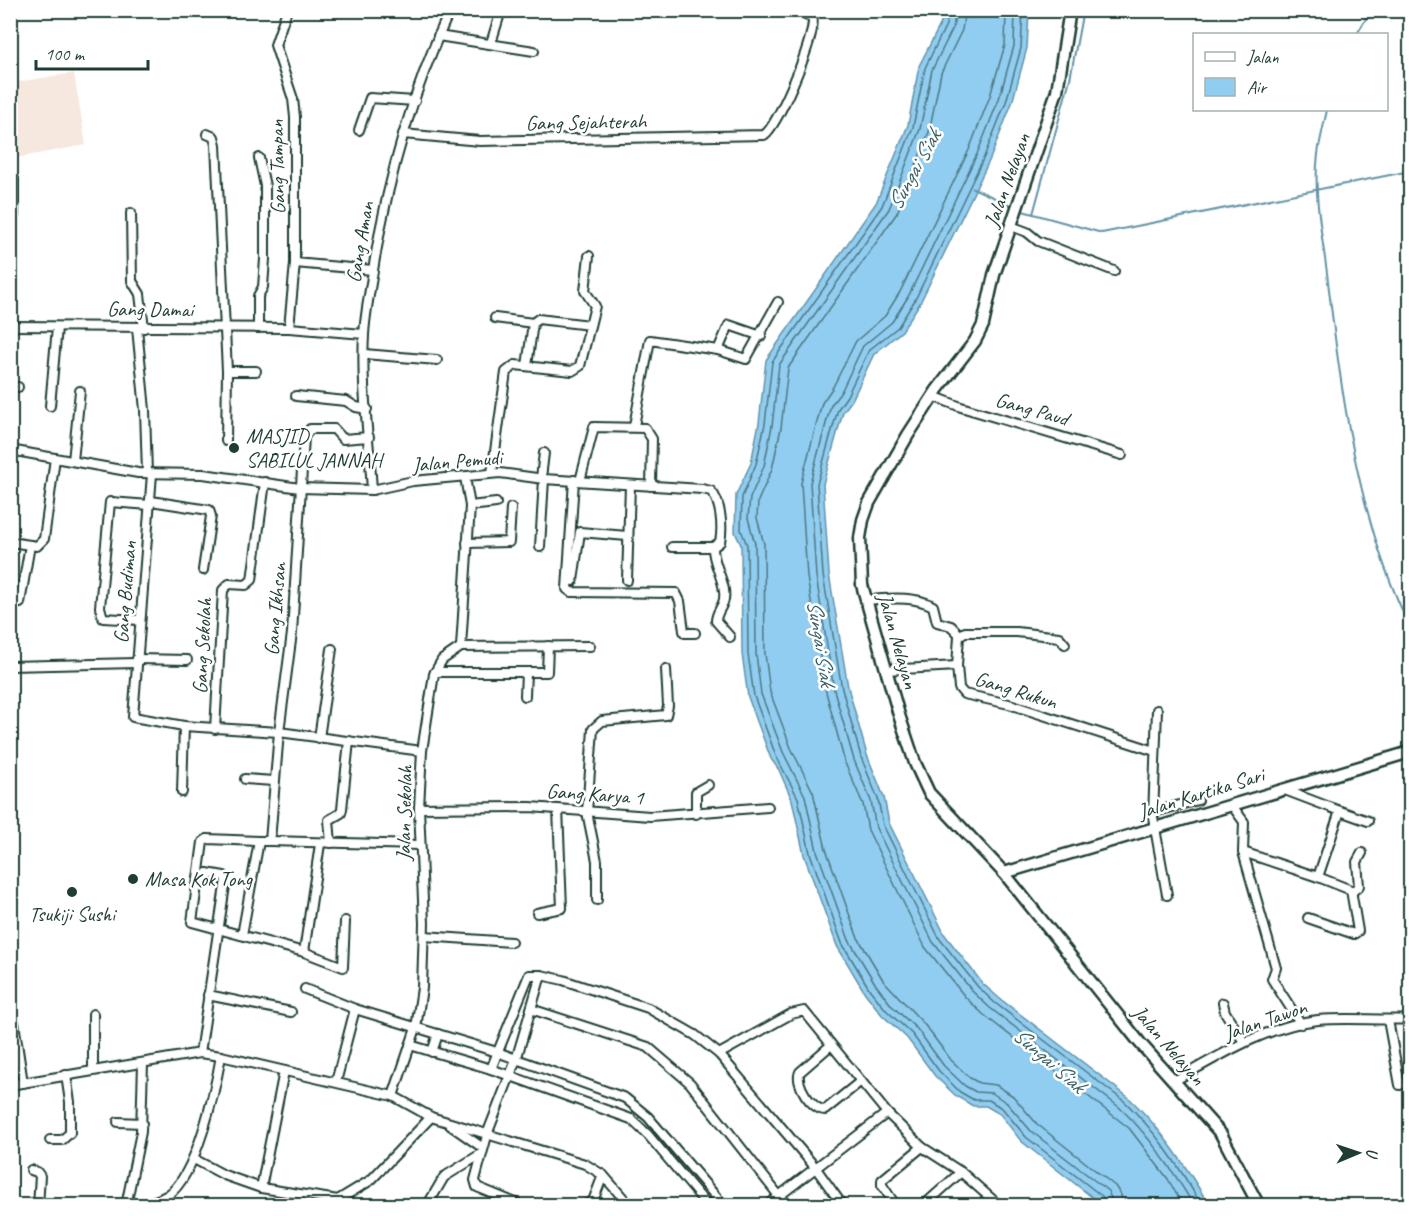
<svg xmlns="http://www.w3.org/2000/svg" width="1421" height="1216" viewBox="0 0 1421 1216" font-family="Caveat,sans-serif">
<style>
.built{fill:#f6e8df}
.water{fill:#91cdf1;stroke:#6393a5;stroke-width:1.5}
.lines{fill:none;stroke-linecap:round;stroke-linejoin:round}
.shore{stroke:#4d7780;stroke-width:1.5}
.stream{stroke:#6393a5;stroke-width:2}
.street-casing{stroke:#1f3d34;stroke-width:12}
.secondary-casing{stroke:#1f3d34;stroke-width:15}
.street{stroke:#fff;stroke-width:8}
.secondary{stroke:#fff;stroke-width:10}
.poi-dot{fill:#1f3d34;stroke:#fff;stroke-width:2}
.labels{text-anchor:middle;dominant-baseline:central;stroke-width:5;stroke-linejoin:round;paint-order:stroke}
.street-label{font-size:21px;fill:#1f3d34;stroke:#fff}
.poi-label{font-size:21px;fill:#1f3d34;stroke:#fff;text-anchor:start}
.water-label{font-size:22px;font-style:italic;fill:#3c6163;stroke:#fff}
</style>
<rect width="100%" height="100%" fill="#fff"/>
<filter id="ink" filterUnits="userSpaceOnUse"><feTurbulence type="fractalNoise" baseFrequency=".0167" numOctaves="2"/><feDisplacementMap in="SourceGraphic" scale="12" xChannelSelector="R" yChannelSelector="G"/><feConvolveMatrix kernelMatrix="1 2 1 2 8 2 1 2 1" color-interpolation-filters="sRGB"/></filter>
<g filter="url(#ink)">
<path class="built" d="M74,73L86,145L11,159V83Z"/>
<path class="water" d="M943,11H1029L1027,48L1012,103L990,159L920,303L902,331L874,354L852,400L843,412L823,484L829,574L848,687L867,755L884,797L889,823L945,935L983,984L999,998L1128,1097C1161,1128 1186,1166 1209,1205H1102L1021,1141L1000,1114L986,1106H973L956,1096L935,1076L907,1038L882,1015L865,993L837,946L804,855L792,800L779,770L771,759L748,697L742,654L741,545L735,532L736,495L751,463L759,423L766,360L876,203L908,125L919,66L941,23Z"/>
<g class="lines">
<g class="shore">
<path d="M949,10L946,25L925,68L913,127L882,206L772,362L765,424L756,464L742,497L741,530L747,545L748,654L754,696L776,756L798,798L810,853L842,943L870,990L887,1011L912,1034L939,1071L960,1092L974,1100H989L1003,1109L1026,1137L1103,1197L1106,1206"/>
<path d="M956,10L953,28L932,70L920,129L889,209L779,365L772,426L764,466L750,498L748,518L755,544L756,654L761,694L783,752L805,796L817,851L849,940L876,985L892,1006L917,1029L944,1066L965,1086L976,1092L992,1093L1007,1103L1031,1131L1108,1191L1114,1206"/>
<path d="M965,10L962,30L941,73L929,132L897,213L788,368L781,428L772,469L758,501L757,518L764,544L765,654L770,692L791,748L813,792L826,849L857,936L883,980L924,1024L951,1060L970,1078L979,1083L996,1085L1013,1096L1037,1124L1115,1186L1121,1195L1123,1206"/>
<path d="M1006,10L1005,45L990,96L969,150L900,292L885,316L856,341L833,387L822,403L801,483L807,577L826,692L845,763L863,804L868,830L925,947L966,998L984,1015L1129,1128L1168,1179L1183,1206"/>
<path d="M1015,10L1014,46L999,99L977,154L908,297L892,322L863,346L841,392L831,405L810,483L816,576L834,690L854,760L871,801L876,828L933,942L973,992L990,1008L1119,1107C1149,1135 1173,1170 1194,1206"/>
<path d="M1023,10L1021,48L1006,102L984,157L915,300L898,327L869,350L847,396L838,409L817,484L823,575L842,689L861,757L878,799L883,825L939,938L978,987L995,1003L1124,1101C1156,1131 1180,1168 1202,1206"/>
</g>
<g class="stream">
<path d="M1357,34L1371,10"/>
<path d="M1327,110C1324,124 1320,139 1318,154C1313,193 1322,234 1327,273C1341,391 1357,519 1410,627"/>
<path d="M973,188L1014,207"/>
<path d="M1019,210L1102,233L1410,171"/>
<path d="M1033,214L1070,79L1083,10"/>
</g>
<g class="street-casing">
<g id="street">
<path d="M287,10L275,45L293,99L295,117V263L289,328"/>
<path d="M546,11L547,10"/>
<path d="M438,36L534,51"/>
<path d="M491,43L499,17"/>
<path d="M359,130L370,98L415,101"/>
<path d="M207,134L214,137L216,145L227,371L226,441"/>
<path d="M403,134L480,141L764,135C778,127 819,29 812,17L792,10"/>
<path d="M131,213L132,281L140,294L144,328"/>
<path d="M10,214L14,215V179"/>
<path d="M1011,226L1027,232L1038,241L1114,271"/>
<path d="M295,263L373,270"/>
<path d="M495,318L533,323"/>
<path d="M10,326L289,328L364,334"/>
<path d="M137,328L145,410L147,473"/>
<path d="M258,328V296L263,287L265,259V186L259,158"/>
<path d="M718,350L729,325L761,336"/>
<path d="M364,354L437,360"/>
<path d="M527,366L533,323L538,319L590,325"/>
<path d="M227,371H256"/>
<path d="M10,387H18"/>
<path d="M296,396L346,401L356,407L367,409"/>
<path d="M933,396L961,407L1122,455"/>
<path d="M50,406L57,327"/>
<path d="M634,426L650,340L718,350L746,359L778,302"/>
<path d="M10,450L138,473L203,474L300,488L372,490L413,481L500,473L544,479L702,489L711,491C721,502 723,527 720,542L713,547"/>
<path d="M73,461L80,391"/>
<path d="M492,473L506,372L515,365L572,371L580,366L595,306L585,291L589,256"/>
<path d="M152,474L133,717L184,726L279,732L422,751"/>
<path d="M465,477L470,506L496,503"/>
<path d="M541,478L544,453"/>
<path d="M574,480L567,589L571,592L676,593L680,601L684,631L685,633H695"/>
<path d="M580,481L594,427L645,428L652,439L651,486"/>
<path d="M372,490C369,439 361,386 364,335C365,316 369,296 372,277C386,185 411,94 450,10"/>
<path d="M151,501L209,510L211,516L203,570"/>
<path d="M10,542L37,546L44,539L55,458"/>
<path d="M467,543L509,542L511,508"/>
<path d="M540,547L544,479"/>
<path d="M672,547H713"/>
<path d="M713,547C712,564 727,583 724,599C723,607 716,612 716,621L730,637"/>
<path d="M627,580L630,485"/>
<path d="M573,581L580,532L627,536"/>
<path d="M865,600C887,599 913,595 933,606L937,622L951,626L959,634"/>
<path d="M10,605L20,603L30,545"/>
<path d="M140,620L103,618L100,607L110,502L150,505"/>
<path d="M461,647L590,646"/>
<path d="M137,659L187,660"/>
<path d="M10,666L136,663"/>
<path d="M957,666L959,636L965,632H1017L1059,637L1065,644"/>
<path d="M885,670L957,666L959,688L964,694L1009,704L1155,751"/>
<path d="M435,672H547L548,646"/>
<path d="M525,696L526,672"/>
<path d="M1157,710L1153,817L1167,895"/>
<path d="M215,729L223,590L229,584L246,585L252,580L265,482"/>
<path d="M319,738L332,649"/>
<path d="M245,779L274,781"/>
<path d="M182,792L184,726"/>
<path d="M1231,804L1244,822L1243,852L1276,968L1272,979L1301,1024"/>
<path d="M419,808L530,807L650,816L768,807"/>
<path d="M1340,811L1368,821"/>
<path d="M1154,812L1198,800"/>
<path d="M696,814V792L708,785"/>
<path d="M259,841L207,839L203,842L192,922L304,952L343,967L345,921"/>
<path d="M270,841L419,845"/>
<path d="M331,843L329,820L341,813L342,809L349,741"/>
<path d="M1243,852L1318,877L1340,811L1282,789"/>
<path d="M1352,892L1359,886L1357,862L1362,853"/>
<path d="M597,900V861L587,812L593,729L602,721L666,715L668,706L666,669"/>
<path d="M537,913L562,908L558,809"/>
<path d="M1308,918L1354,934L1358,931L1351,890L1318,877"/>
<path d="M242,935L259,841H270L279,732L292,633L304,437L310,429H334L343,439L369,437"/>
<path d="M424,936L511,942"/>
<path d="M304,952L320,844"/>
<path d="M305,989L355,1009L497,1052L625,1098L648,1117L724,1206"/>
<path d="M208,995L291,1012"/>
<path d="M1223,1003L1225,1012L1244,1042"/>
<path d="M531,1009L648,1047L690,1083L787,1206"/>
<path d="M1388,1020L1400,1085"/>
<path d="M14,1023L23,1083"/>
<path d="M410,1045L491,1069L631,1119L648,1135L708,1206"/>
<path d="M831,1045L800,1072C794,1083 812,1110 825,1110L861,1081"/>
<path d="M432,1052L438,1034"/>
<path d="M200,1053L226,879L224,876L207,873"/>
<path d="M719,1054L791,1014L804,1011L887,1113L922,1147L961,1172L994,1201L988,1206"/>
<path d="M491,1069L529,975H541L563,980L648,1008L695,1035L719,1054L815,1167L843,1206"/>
<path d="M93,1070V1014"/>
<path d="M1174,1081C1219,1056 1266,1026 1318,1020C1349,1017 1380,1021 1410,1019"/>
<path d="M336,1082L355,1009"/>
<path d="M10,1085L200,1053L221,1056L393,1096L431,1117L585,1164L603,1175L630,1206"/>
<path d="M393,1096L416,1028L422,988L424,923L419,808L422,751L434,674L442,660L461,647L470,506"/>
<path d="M118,1122L142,1123"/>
<path d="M450,1125L483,1148"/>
<path d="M50,1140H62L70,1133V1102L66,1075"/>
<path d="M194,1159L224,1175L261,1188L338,1200L371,1180L431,1117"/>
<path d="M31,1170L37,1172L40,1176L38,1206"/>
<path d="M261,1188L284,1071"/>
<path d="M126,1206L141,1132L143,1063"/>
<path d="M137,1206C147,1204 159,1200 168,1195C197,1175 215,1090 221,1056"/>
<path d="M370,1206H377"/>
<path d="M427,1206L444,1177L481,1154"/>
<path d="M523,1206L477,1187L475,1180L488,1132L516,1060L541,975"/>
<path d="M582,1206L593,1201L603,1175"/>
<path d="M766,1206L887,1113"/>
<path d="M896,1206L882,1185V1180L922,1147"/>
<path d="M923,1206L961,1172"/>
</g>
</g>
<g class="secondary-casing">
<g id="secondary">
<path d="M1070,10L1057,91L994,275L983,325L975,341L937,390L908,435L869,503L863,520L860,538L862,585L899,715L915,763L929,793L1004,873L1140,1043L1221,1134L1259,1206"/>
<path d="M1004,873L1410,752"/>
</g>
</g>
<use href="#street" class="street"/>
<use href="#secondary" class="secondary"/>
</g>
</g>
<g class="poi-dot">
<circle cx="234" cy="448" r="6"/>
<circle cx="133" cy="879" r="6"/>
<circle cx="72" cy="892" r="6"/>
</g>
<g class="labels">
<g class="street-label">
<text transform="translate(586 122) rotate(-1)">Gang Sejahterah</text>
<text transform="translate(277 167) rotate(-91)">Gang Tampan</text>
<text transform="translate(1007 180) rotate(-70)">Jalan Nelayan</text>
<text transform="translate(360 242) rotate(-80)">Gang Aman</text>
<text x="150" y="309">Gang Damai</text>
<text transform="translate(1032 409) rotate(16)">Gang Paud</text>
<text transform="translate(457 461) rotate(-5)">Jalan Pemudi</text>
<text transform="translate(125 592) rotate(-85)">Gang Budiman</text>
<text transform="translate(275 609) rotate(-85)">Gang Ikhsan</text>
<text transform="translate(898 641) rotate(74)">Jalan Nelayan</text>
<text transform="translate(202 646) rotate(-87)">Gang Sekolah</text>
<text transform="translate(1016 690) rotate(17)">Gang Rukun</text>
<text transform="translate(1201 793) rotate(-17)">Jalan Kartika Sari</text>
<text transform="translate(595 794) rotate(4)">Gang Karya 1</text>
<text transform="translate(404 813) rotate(-89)">Jalan Sekolah</text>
<text transform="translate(1265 1020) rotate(-19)">Jalan Tawon</text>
<text transform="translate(1169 1045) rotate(49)">Jalan Nelayan</text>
</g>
<g class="poi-label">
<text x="246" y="436">MASJID<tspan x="246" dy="24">SABILUL JANNAH</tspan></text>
<text x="145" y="879">Masa Kok Tong</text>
<text x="72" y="914" text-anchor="middle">Tsukiji Sushi</text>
</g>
<g class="water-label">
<text transform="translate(914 170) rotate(-61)">Sungai Siak</text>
<text transform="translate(821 643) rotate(81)">Sungai Siak</text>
<text transform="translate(1049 1060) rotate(41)">Sungai Siak</text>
</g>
</g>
<rect width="1421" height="1216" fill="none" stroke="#fff" stroke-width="36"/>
<rect x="18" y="18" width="1385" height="1180" fill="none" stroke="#1f3d34" stroke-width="2" filter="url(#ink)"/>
<rect x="1193" y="33" width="195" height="78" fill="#ffffff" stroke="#a5b1ae" stroke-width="1.5"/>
<rect x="1205" y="52" width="30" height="9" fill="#ffffff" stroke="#a5b1ae" stroke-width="1.5"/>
<text x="1247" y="63" font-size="18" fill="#1f3d34">Jalan</text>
<rect x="1205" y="78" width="30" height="18" fill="#91cdf1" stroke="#a5b1ae" stroke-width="1.5"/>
<text x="1247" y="93" font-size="18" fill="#1f3d34">Air</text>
<g transform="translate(1358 1153) rotate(88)" stroke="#ffffff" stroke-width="4.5" paint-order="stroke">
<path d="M0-4.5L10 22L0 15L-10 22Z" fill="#1f3d34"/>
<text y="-9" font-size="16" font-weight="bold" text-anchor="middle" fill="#1f3d34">U</text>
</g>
<path d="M36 60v9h112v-9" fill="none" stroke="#1f3d34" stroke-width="3"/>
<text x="45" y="60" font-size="18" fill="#1f3d34" stroke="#ffffff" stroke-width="4.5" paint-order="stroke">100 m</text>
</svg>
